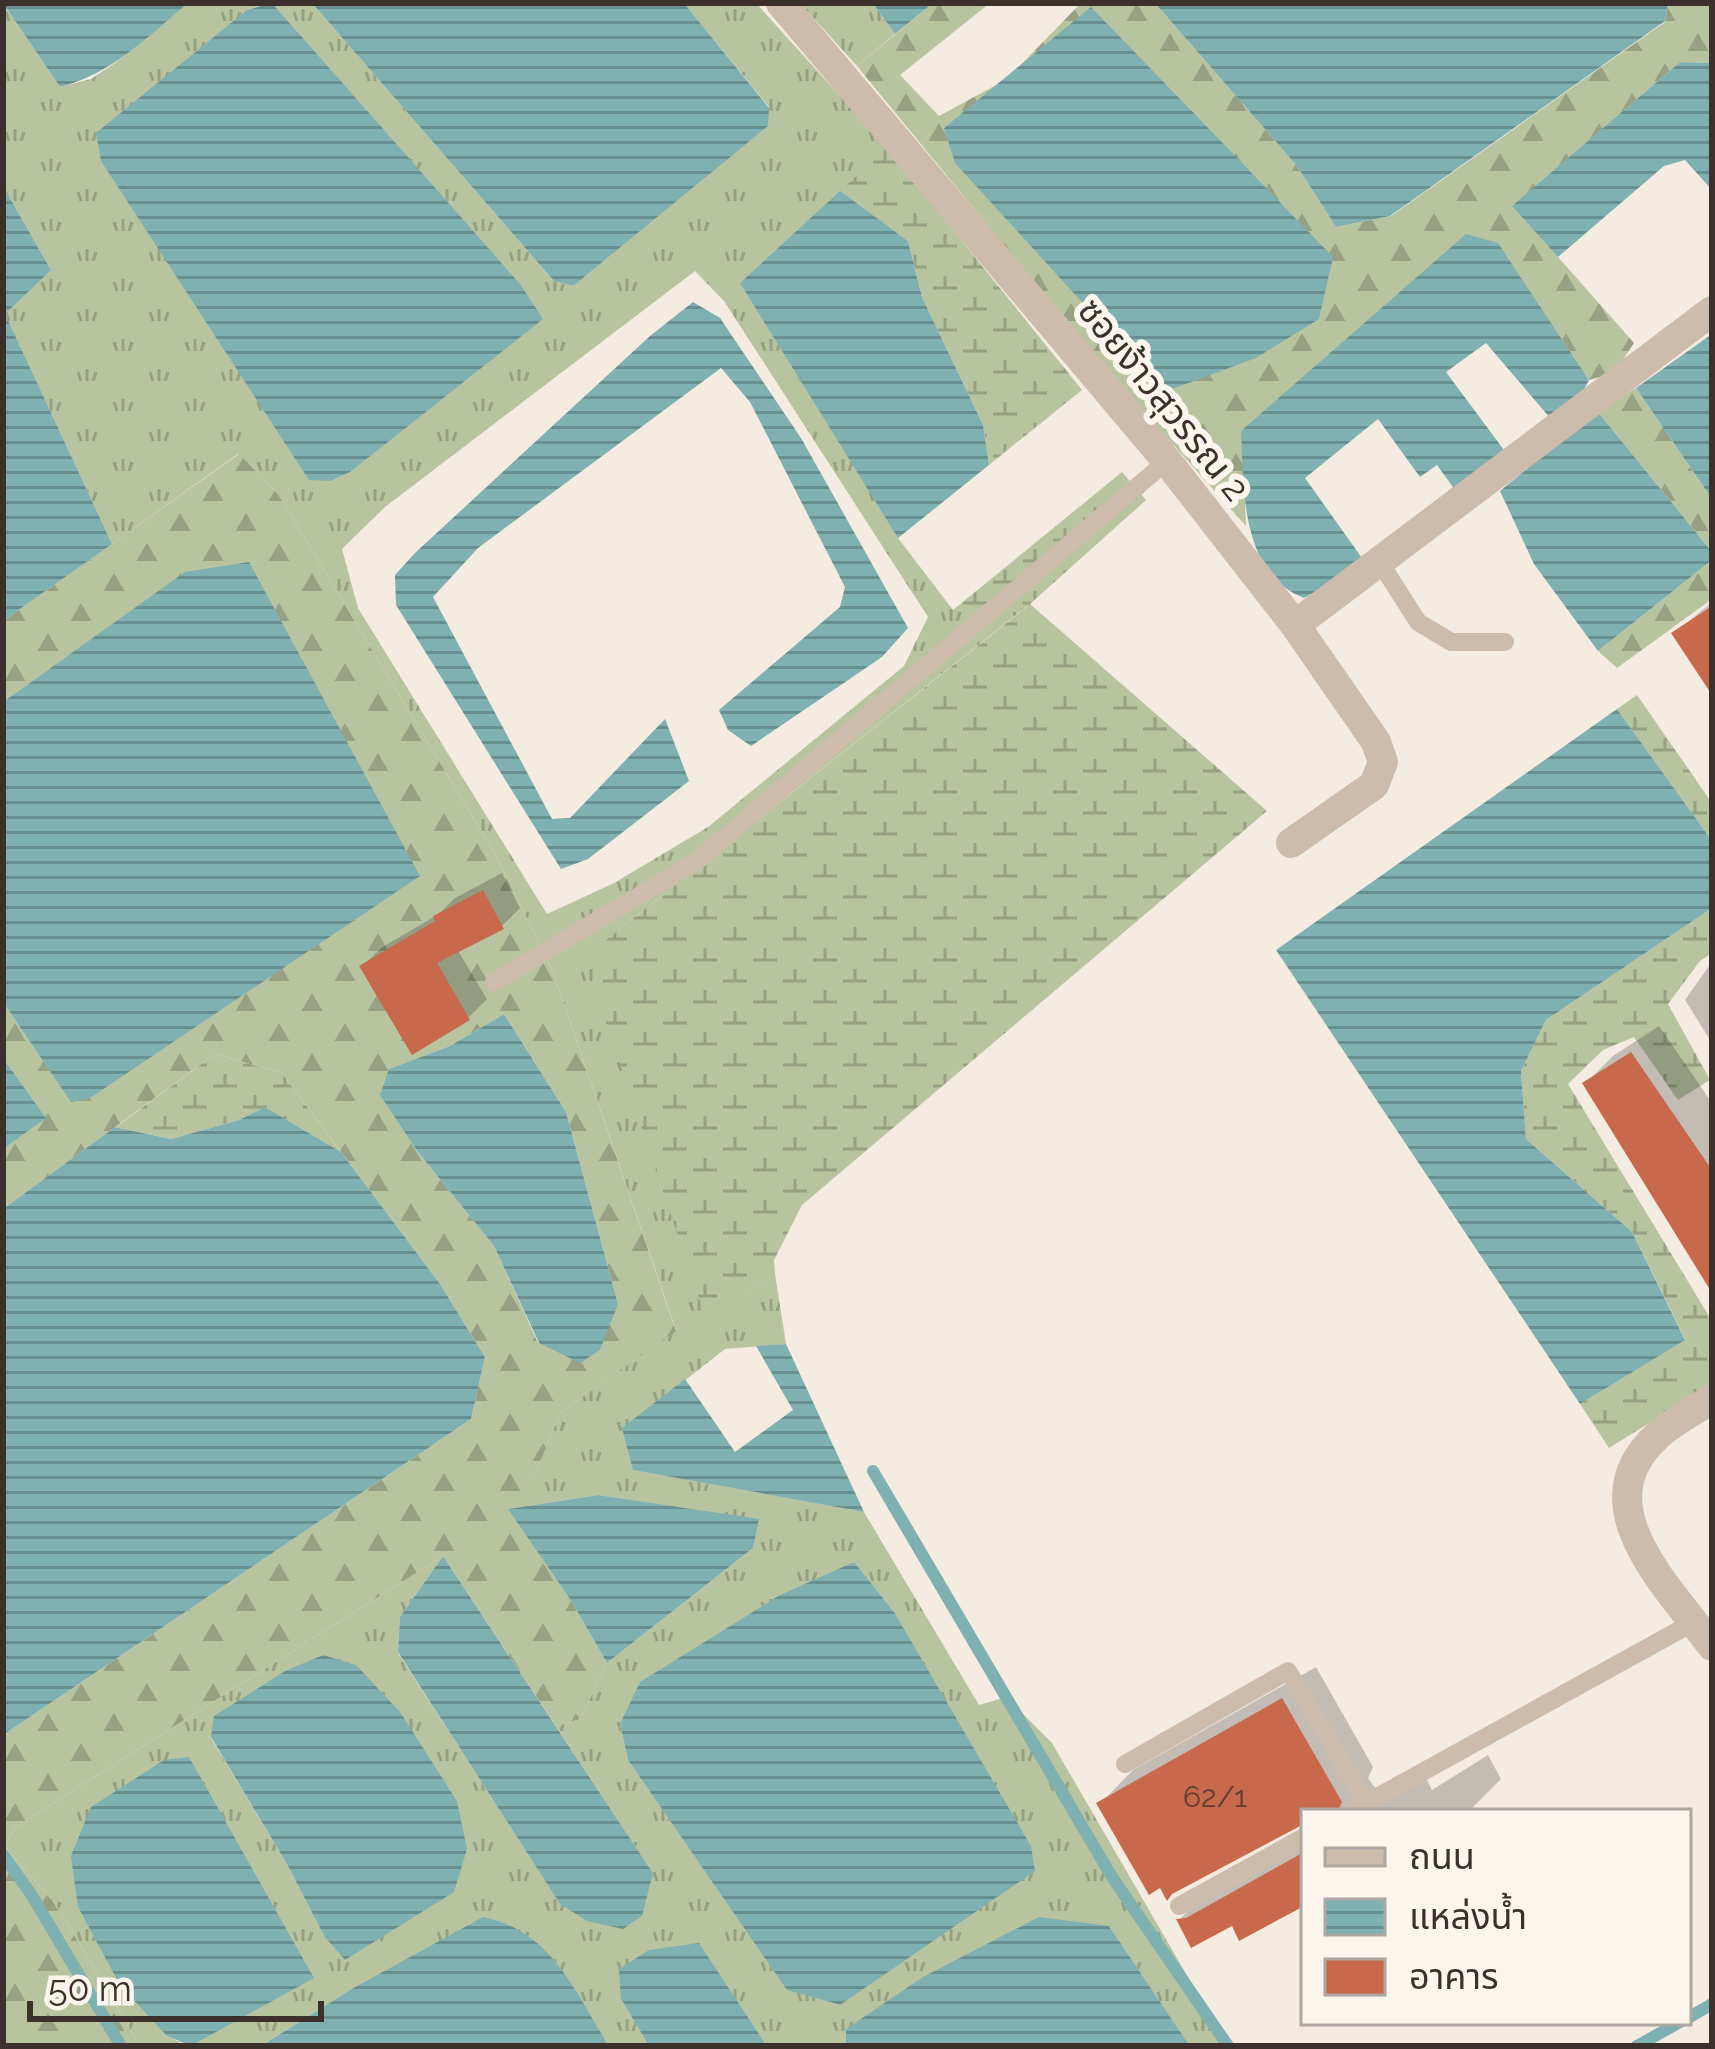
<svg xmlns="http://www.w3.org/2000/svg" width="1715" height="2049" viewBox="0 0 1715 2049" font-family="Raleway,'Noto Sans Thai',sans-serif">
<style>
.grass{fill:url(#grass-tufts);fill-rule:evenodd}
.forest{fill:url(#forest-firs);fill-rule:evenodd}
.wetland{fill:url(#wetland-marsh)}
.water{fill:url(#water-rules)}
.shadow{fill:#0003}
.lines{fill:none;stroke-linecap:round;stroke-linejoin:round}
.stream{stroke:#7fb0b2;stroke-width:12}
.building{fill:#c8694b}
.lane{stroke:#cdbbac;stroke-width:18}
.street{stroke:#cdbbac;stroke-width:30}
.labels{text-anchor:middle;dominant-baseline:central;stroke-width:12;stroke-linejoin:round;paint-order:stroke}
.number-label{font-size:30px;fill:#5e3e33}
.street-label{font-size:36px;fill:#3b302b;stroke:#fbf5ee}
</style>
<defs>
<pattern id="grass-tufts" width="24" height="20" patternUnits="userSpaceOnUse" patternTransform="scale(3)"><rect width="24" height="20" fill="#b8c4a0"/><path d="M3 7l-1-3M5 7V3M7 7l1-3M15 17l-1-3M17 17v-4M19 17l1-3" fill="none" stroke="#97a083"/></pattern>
<pattern id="forest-firs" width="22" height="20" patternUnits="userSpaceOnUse" patternTransform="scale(3)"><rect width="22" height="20" fill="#b8c4a0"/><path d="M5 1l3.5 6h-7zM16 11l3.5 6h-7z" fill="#97a083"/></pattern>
<pattern id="wetland-marsh" width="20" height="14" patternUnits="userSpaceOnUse" patternTransform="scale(3)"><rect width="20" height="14" fill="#b8c4a0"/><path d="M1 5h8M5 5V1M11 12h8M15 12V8" fill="none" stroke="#97a083"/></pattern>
<pattern id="water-rules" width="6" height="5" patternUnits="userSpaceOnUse" patternTransform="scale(3)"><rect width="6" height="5" fill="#7fb0b2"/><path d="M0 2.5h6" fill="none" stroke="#699091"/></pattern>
</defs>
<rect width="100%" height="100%" fill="#f4ebe1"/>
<g class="grass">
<path d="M3,3L60,87L91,79L118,61L188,3H270L247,10L519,284L272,3H312L554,281L573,286L769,107L684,3H756L887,148L898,538L953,610L1030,604L607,939L706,1318L775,1274L786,1344L725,1349L623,1429L634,1470L864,1512L979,1705L1006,1697L1052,1743L1228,2046H1190L1109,1926L846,2029V2046H767L699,1944L621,1999L649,2046H609L556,1963L350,1990L261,2046H191L313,1978L188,1757L167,2036L187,2046H140L56,1905L5,1847L14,1828L443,1556L400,1617L398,1653L560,1903L653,1873L556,1726L580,1719L607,1663L753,1548L758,1520L598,1495L508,1509L538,1467L561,1412L676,1330L553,972L494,852L278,494L238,454L112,544L4,313L51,270L3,186ZM695,271L724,301L928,617L904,666L708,827L614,883L547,914L358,608L342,549L385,507ZM853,1562L894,1612L898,1964L839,2005L787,1989L628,1760L620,1724ZM356,1665L324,1936L288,1866L211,1738Z"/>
<path d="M800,3H873L895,34L857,66Z"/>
</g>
<g class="forest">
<path d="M933,3H990L900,75L939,116L1007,79L1081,3H1155L1297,166L1336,227L1391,216L1665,22L1668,3H1712V63L1680,62L1513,206L1634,343L1614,373L1589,380L1498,244L1242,431L1246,526L1102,365L857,66ZM974,106L1319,319L944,128Z"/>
<path d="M1636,388L1712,499V552L1597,411Z"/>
<path d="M239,454L278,494L494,852L553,972L676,1331L561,1412L538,1467L509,1509L570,1599L607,1663L580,1719L556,1726L443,1556L14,1828L5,1847L56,1905L140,2046H3V1735L471,1419L485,1357L440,1284L282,1073L215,1054L3,1209V1149L45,1117L3,1058V1002L71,1101L185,573L3,702V621ZM504,1014L566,1112L618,1304L538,1343L494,1246L418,1152L389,1069L450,1046Z"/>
<path d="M1712,560V599L1617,668L1598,651Z"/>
</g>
<g class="wetland">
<path d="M887,148L1082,390L989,465L983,425L922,297L908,241L840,191Z"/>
<path d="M1122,472L1146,500L1030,604L1267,811L802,1205L774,1260L775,1274L706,1319L593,984L607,939L1028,606L953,610Z"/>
<path d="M1637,695L1712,803V841L1617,709Z"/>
<path d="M1712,908V953L1700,961L1668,1004L1710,1080L1678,1100L1634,1037L1603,1050L1568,1084L1712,1321V1384L1609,1448L1580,1404L1685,1339L1632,1232L1526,1139L1521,1071L1546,1020Z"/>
<path d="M215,1054L282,1073L341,1152L265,1107L239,1120L171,1139L116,1127Z"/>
</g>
<g class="water">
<path d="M3,3H188C147,37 112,74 60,87Z"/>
<path d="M272,3L520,284L543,319L350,472L330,481L309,480L101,161L96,133L247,10Z"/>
<path d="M312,3H684L769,108L768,126L573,286L554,281Z"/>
<path d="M873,3H933L895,34Z"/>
<path d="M1155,3H1668L1665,21L1390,216L1336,227L1297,166Z"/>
<path d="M1091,7L1333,257L1319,319L1256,358L1164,392L955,163L944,128Z"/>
<path d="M1680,62L1712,63V190L1685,160L1664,166L1558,257L1512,206Z"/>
<path d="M3,186L51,270L5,314L112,544L3,621Z"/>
<path d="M840,191L908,241L922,297L983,425L989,465L898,538L740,283Z"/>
<path d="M1466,234L1498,243L1589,380L1579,399L1551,419L1486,343L1446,372L1504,450L1455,490L1437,465L1420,477L1378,419L1305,478L1362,558L1336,581L1304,598C1240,573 1244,489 1241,431Z"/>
<path d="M693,302L720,318L801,438L908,628L882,657L751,746L728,730L719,710L840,607L845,587L750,402L721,368L478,548L433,597L552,819L570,818L665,719L689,781L588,859L561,869L396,605L395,575L415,553L650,336Z"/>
<path d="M1712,334V499L1636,388Z"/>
<path d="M1597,411L1712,552V560L1598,651L1534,564L1500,491Z"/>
<path d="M249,562L420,876L90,1098L71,1102L3,1002V702L185,572Z"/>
<path d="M1617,709L1712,841V908L1546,1020L1521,1071L1526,1139L1632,1232L1685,1340L1580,1404L1276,950Z"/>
<path d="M504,1014L566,1112L618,1304L600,1350L580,1363L539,1343L494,1246L418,1152L380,1095L389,1069L450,1046Z"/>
<path d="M3,1058L46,1118L3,1149Z"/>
<path d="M265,1107L341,1152L440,1284L485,1357L471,1419L3,1735V1209L115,1127L171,1139L239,1120Z"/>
<path d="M786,1344L864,1512L633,1470L622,1428L685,1379L735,1452L793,1410L756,1346Z"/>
<path d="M598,1495L759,1519L753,1548L607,1663L570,1599L508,1509Z"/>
<path d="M443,1556L653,1873L642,1916L623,1929L587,1921L560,1904L398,1652L400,1617Z"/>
<path d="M854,1562L894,1612L1031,1846L1035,1871L840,2005L787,1990L628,1760L620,1724L640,1682L780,1595Z"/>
<path d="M323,1655L356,1665L400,1712L457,1801L467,1849L454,1892L345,1960L324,1936L288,1866L211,1737L214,1716L285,1671Z"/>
<path d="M189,1757L314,1978L191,2046L167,2036L120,1985L78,1907L71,1856L91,1807L164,1760Z"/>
<path d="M483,1917C552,1931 574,1991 609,2046H261L350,1990Z"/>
<path d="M1039,1917L1109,1926L1190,2046H846V2029L923,1977Z"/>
<path d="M699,1943L767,2046H649L621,1999L619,1969L649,1950Z"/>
</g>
<g class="shadow">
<path d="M1712,602V690L1675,633Z"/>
<path d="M502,873L520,908L502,926L457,949L487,999L468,1018L363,966L381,948L439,914L455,898Z"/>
<path d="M1712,962V1043L1685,1000Z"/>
<path d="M1659,1026L1712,1103V1287L1585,1084L1613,1056Z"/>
<path d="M1316,1667L1373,1767L1368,1778L1378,1792L1427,1780L1432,1790L1488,1755L1501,1779L1468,1812H1304L1100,1804L1133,1770Z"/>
<path d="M1304,1840V1902L1233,1922L1180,1919L1212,1887Z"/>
</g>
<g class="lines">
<g class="stream">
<path d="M873,1471L1112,1877L1228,2046"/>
<path d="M3,1855L31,1894L121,2046"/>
<path d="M1688,2018L1712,2004"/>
<path d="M1637,2046L1680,2022"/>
</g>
</g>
<g class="building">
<path d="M1712,606V695L1671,633Z"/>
<path d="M483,890L504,929L437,963L470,1020L412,1055L359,966L435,921L433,916Z"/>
<path d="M1631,1052L1712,1170V1293L1582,1083Z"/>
<path d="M1282,1698L1342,1802L1337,1812H1304V1824L1172,1894L1167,1901L1160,1888L1149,1895L1096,1803Z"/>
<path d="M1304,1852V1906L1239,1941L1232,1926L1191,1948L1176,1919L1186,1918Z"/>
</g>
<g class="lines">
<g class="lane">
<path d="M1381,564L1418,622L1451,642H1505"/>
<path d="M494,982L697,861L1167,461"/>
<path d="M1125,1764L1288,1671L1367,1803"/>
<path d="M1350,1812L1694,1622"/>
<path d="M1179,1906L1304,1837"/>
</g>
<g class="street">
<path d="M781,3L1167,461L1295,625L1376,742L1383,762L1374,785L1291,843"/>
<path d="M1295,625L1712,311"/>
<path d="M1712,1399C1694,1411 1673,1421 1657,1436C1581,1506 1669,1587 1712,1646"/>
</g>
</g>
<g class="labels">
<g class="number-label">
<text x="1215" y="1796">62/1</text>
</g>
<g class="street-label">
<text transform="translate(1164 399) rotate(51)">ซอยง้าวสุวรรณ 2</text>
</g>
</g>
<rect width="1715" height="2049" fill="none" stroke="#3b302b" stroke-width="12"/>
<rect x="1301" y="1809" width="390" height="216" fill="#fbf5ee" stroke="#aea6a0" stroke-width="3"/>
<rect x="1325" y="1848" width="60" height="18" fill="#cdbbac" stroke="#aea6a0" stroke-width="3"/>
<text x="1409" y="1869" font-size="36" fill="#3b302b">ถนน</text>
<rect x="1325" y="1899" width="60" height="36" fill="url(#water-rules)" stroke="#aea6a0" stroke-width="3"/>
<text x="1409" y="1929" font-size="36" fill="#3b302b">แหล่งน้ำ</text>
<rect x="1325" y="1959" width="60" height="36" fill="#c8694b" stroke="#aea6a0" stroke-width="3"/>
<text x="1409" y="1989" font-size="36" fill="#3b302b">อาคาร</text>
<path d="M30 2001v18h291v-18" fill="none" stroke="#3b302b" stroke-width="6"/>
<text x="48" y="2001" font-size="36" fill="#3b302b" stroke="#fbf5ee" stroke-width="9" paint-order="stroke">50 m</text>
</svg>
